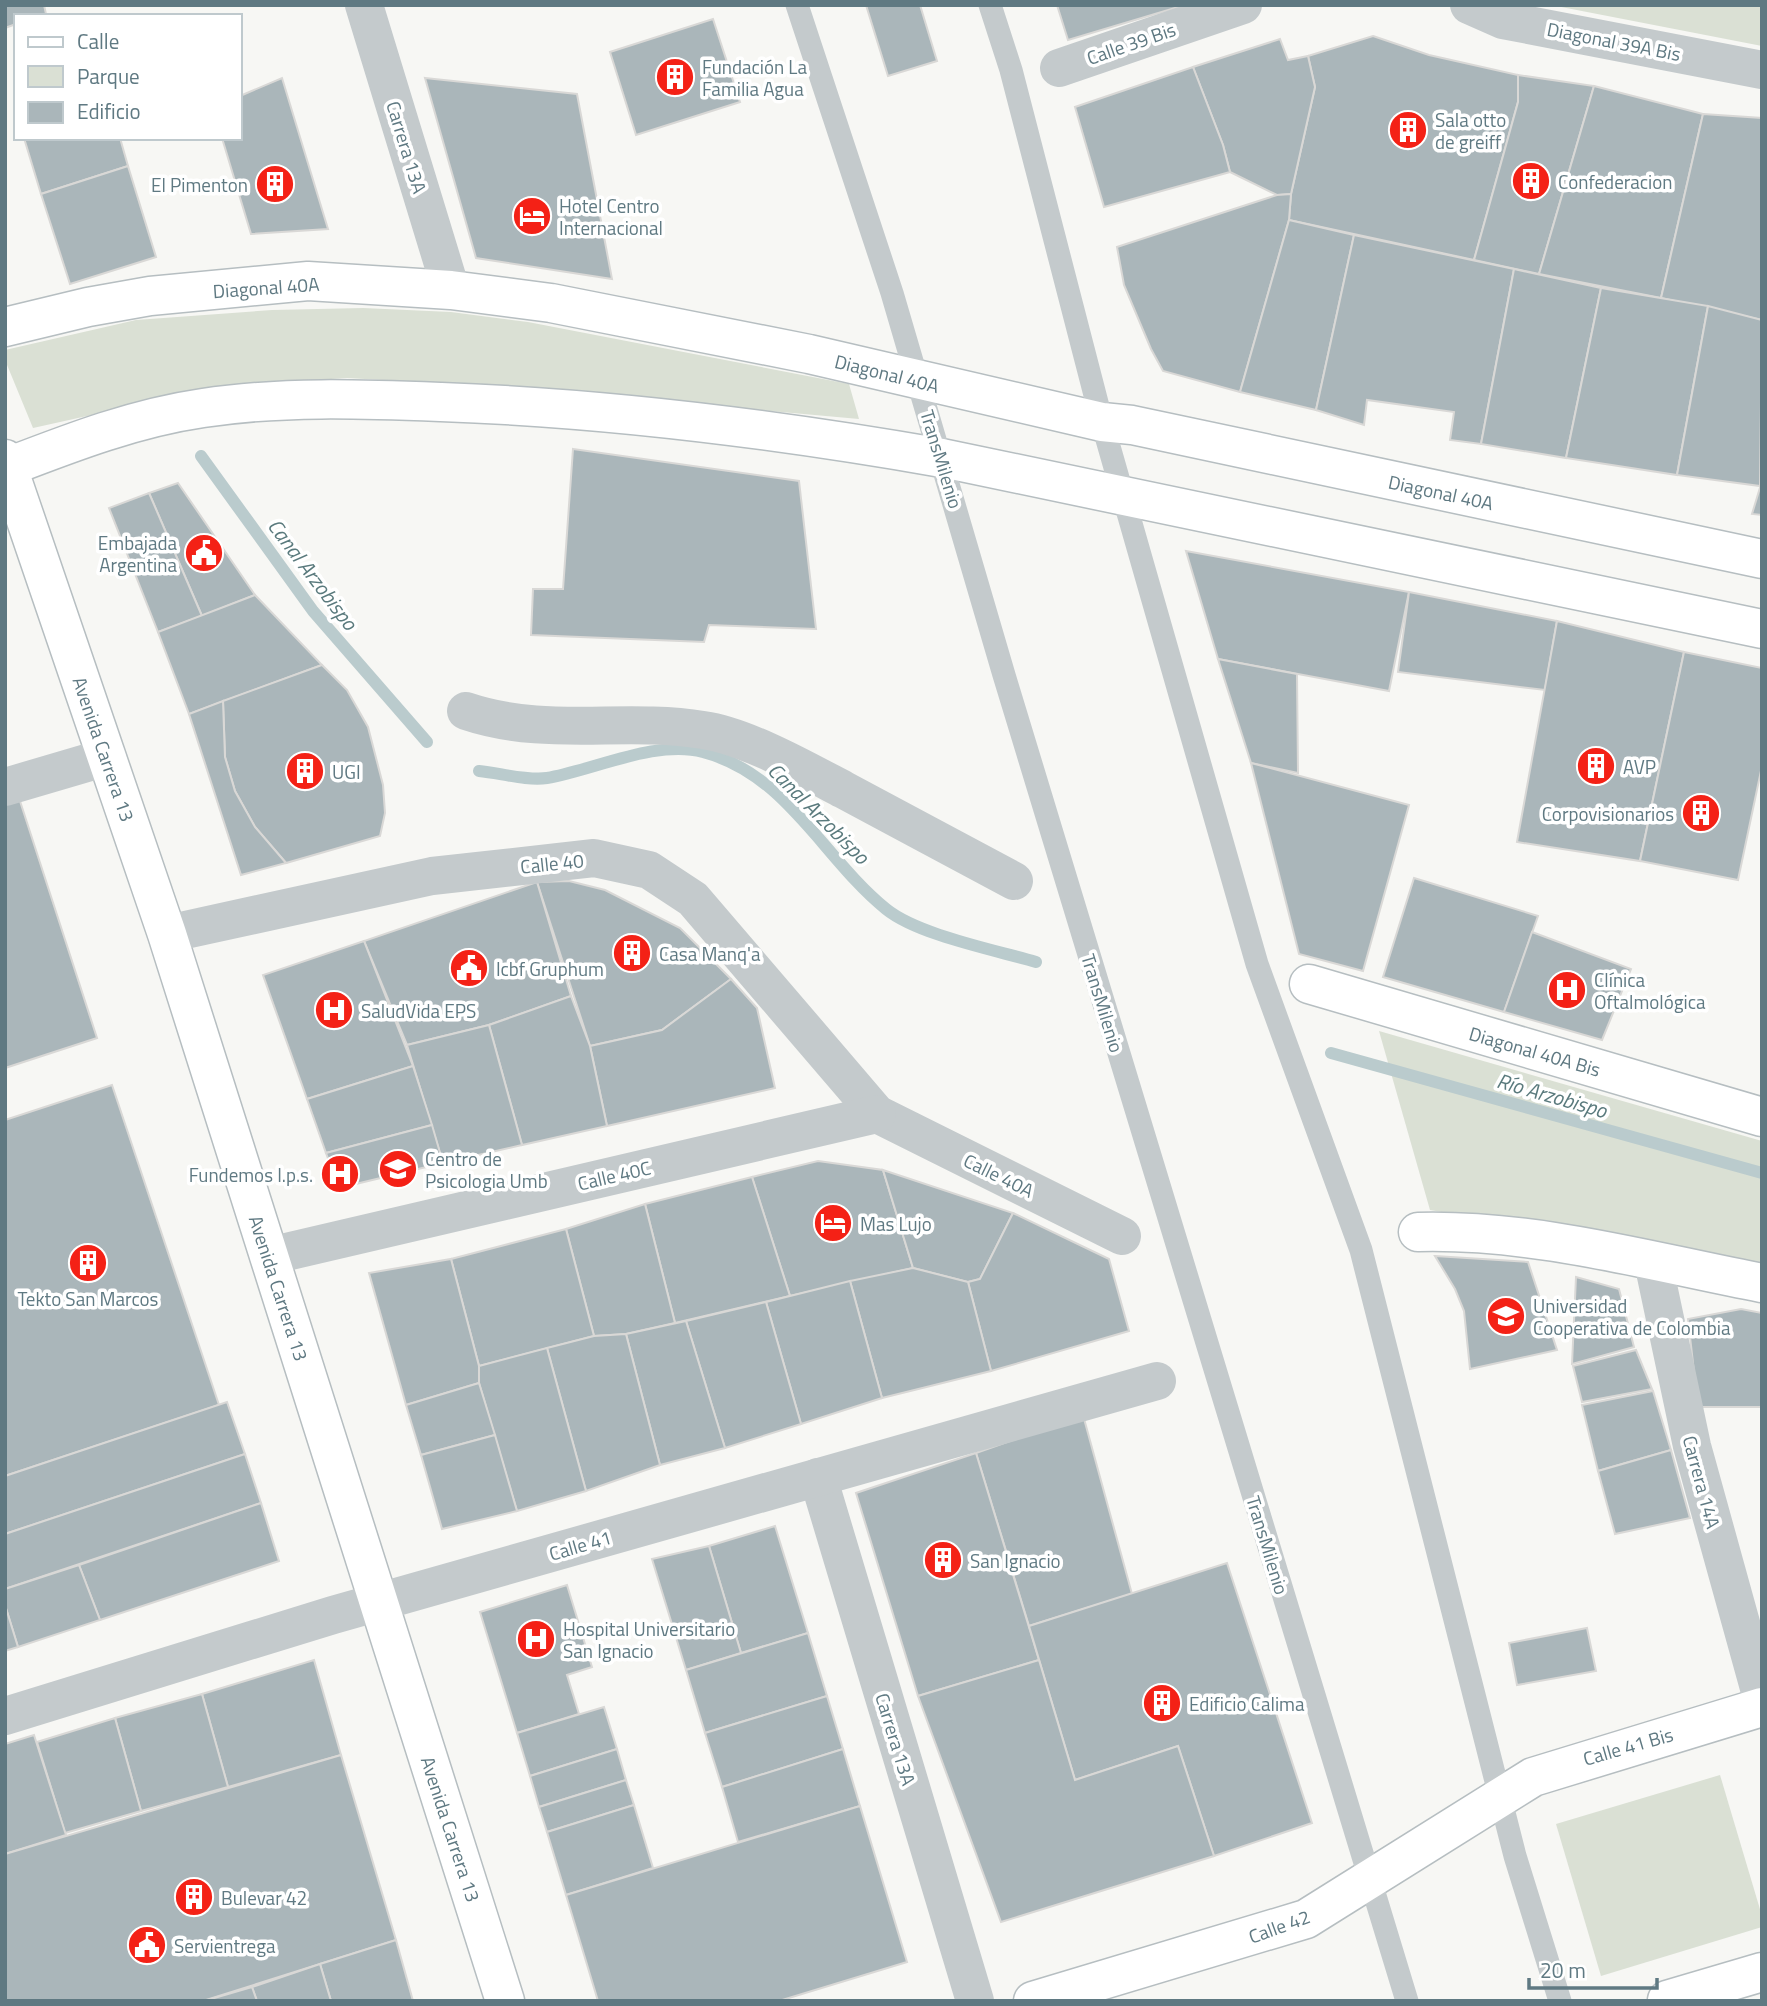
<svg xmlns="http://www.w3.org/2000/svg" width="1767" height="2006" viewBox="0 0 1767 2006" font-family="'Titillium Web',sans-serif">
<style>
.green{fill:#dae0d4}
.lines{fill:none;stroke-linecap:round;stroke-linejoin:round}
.stream{stroke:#bacbcd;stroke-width:12}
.building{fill:#aab6ba;stroke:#d9d8d6;stroke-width:2}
.secondary-casing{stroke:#b6bec1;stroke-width:41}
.lane{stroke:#c4cacc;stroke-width:23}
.street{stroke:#c4cacc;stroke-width:38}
.secondary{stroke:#fff;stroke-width:38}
.labels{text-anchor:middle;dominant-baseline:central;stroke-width:7;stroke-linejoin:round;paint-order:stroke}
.street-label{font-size:19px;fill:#5f7982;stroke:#fff}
.poi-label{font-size:19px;fill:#5f7982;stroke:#fff;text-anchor:start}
.water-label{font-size:21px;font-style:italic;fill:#5a7a7d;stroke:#fff}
</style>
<rect width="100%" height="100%" fill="#f7f7f4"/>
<g class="green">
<path d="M1551,5H1762V46Z"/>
<path d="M363,308L451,312L528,322L849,384L859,419L507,387L347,378L222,386L33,428L5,360V350L136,320L272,310Z"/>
<path d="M1379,1031L1762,1141V1268L1430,1210Z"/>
<path d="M1720,1775L1762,1916V1927L1601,1976L1556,1824Z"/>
</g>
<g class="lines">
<g class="stream">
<path d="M201,456L313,611L427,742"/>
<path d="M479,771C500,773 527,781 547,778C594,770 657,739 703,752C787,774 823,858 886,909C918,935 995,950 1036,962"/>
<path d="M1331,1053L1762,1173"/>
</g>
</g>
<g class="building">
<path d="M5,5H44L46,14L16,16V24L5,28Z"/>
<path d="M866,5H920L937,61L888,76Z"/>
<path d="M1057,5H1185L1068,40Z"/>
<path d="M713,19L740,102L636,135L610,52Z"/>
<path d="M1373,36L1429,55L1518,75V102L1474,260L1289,220L1291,194L1315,87L1308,56Z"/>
<path d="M1280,39L1288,60L1308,56L1315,87L1291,194L1277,195L1230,172L1223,145L1193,67Z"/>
<path d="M1193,67L1223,145L1230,172L1104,207L1075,107Z"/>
<path d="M1518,75L1594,86L1539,274L1474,260L1518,102Z"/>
<path d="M282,78L328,229L251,234L222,138H240V96Z"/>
<path d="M425,78L577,94L612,279L476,258Z"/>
<path d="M1594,86L1703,114L1661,298L1539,274Z"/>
<path d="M1703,114L1762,118V320L1661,298Z"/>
<path d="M24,138H120L128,166L41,194Z"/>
<path d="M128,166L156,257L70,284L41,194Z"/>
<path d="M1291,194L1289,220L1240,392L1163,371L1151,349L1124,285L1117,247L1277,195Z"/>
<path d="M1289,220L1354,235L1316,410L1240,392Z"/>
<path d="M1354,235L1514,269L1481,444L1450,440L1454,412L1367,400L1364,425L1316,410Z"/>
<path d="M1514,269L1601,288L1566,458L1481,444Z"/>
<path d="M1601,288L1708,306L1677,475L1566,458Z"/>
<path d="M1708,306L1762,320L1760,486L1677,475Z"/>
<path d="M573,449L799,481L816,629L709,625L704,642L531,635L533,589H563Z"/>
<path d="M1762,481V515L1752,514Z"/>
<path d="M178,483L255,595L202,616L149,493Z"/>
<path d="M149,493L202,616L158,632L109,508Z"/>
<path d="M1186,551L1409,592L1389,691L1218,659Z"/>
<path d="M1409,592L1557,621L1545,690L1398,672Z"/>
<path d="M255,595L322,665L189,714L158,632Z"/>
<path d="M1557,621L1684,652L1640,861L1517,842Z"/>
<path d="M1684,652L1762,668V766L1738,880L1640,861Z"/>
<path d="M1218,659L1297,674L1298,773L1251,763Z"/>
<path d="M322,665L347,690L368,727L383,785L385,813L380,836L286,863L255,827L235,791L225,757L223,701Z"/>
<path d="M223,701L225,757L235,791L255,827L286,863L241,875L189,714Z"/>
<path d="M1251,763L1409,805L1363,971L1299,954Z"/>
<path d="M19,798L97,1038L5,1068V803Z"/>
<path d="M1414,878L1538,916L1504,1012L1383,977Z"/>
<path d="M569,881L605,890L680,928L731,979L662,1030L590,1046L537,882Z"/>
<path d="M537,882L571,996L489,1025L407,1045L364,941Z"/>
<path d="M1532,932L1631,969L1602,1040L1504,1012Z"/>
<path d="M364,941L413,1066L307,1099L263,975Z"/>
<path d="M731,979L757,1008L775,1088L607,1126L590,1046L662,1030Z"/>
<path d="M571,996L590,1046L607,1126L522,1145L489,1025Z"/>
<path d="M489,1025L522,1145L443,1163L407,1045Z"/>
<path d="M413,1066L432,1125L326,1153L307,1099Z"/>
<path d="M112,1085L219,1405L5,1476V1120Z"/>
<path d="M432,1125L443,1163L339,1188L326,1153Z"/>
<path d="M818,1161L883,1170L913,1268L790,1296L752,1177Z"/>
<path d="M883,1170L1013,1213L980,1279L968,1282L913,1268Z"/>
<path d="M752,1177L790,1296L675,1323L645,1204Z"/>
<path d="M645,1204L675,1323L626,1334L594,1336L566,1229Z"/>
<path d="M1013,1213L1109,1259L1129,1331L991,1371L968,1282L980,1279Z"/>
<path d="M566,1229L594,1336L479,1366L451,1259Z"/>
<path d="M1435,1256L1528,1262L1557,1350L1470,1369L1464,1311L1455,1289Z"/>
<path d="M451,1259L479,1366V1383L406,1405L369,1273Z"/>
<path d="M913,1268L968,1282L991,1371L882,1398L850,1281Z"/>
<path d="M1576,1277L1619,1289L1634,1347L1572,1364Z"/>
<path d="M850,1281L882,1398L801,1424L766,1302Z"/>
<path d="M766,1302L801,1424L725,1448L686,1321Z"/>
<path d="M1741,1309L1762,1313V1407H1698L1688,1319Z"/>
<path d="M686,1321L725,1448L660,1465L626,1334Z"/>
<path d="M626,1334L660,1465L586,1491L547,1348L594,1336Z"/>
<path d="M547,1348L586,1491L517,1511L479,1383V1366Z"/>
<path d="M1636,1350L1652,1389L1582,1402L1573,1366Z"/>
<path d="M479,1383L495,1435L421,1455L406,1405Z"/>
<path d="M1653,1391L1671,1450L1598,1471L1582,1405Z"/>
<path d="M227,1402L245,1454L5,1534V1476Z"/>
<path d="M1083,1415L1132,1594L1029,1626L976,1453Z"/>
<path d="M495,1435L517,1511L442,1529L421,1455Z"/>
<path d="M1671,1450L1690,1518L1615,1534L1598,1471Z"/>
<path d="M976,1453L1039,1660L918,1696L856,1493Z"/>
<path d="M245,1454L261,1503L5,1589V1534Z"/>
<path d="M261,1503L279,1561L100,1620L79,1565Z"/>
<path d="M775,1526L808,1633L741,1653L709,1546Z"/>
<path d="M709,1546L741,1653L686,1670L652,1559Z"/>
<path d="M1227,1563L1312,1823L1214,1856L1178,1746L1075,1780L1029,1626Z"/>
<path d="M79,1565L100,1620L18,1647L5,1605V1589Z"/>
<path d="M567,1585L592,1667L567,1675L579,1714L517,1733L480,1612Z"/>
<path d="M5,1605L18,1647L5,1651Z"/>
<path d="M1587,1628L1596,1671L1517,1685L1509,1643Z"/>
<path d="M808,1633L827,1696L705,1733L686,1670Z"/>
<path d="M314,1660L341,1755L228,1787L202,1694Z"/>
<path d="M1039,1660L1075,1780L1178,1746L1214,1856L1001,1922L918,1696Z"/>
<path d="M202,1694L228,1787L141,1811L115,1718Z"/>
<path d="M827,1696L843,1749L722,1787L705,1733Z"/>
<path d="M604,1707L617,1749L530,1776L517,1733Z"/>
<path d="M115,1718L141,1811L65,1833L37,1742Z"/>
<path d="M34,1735L66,1835L5,1854V1744Z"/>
<path d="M617,1749L626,1780L539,1807L530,1776Z"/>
<path d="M843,1749L860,1806L738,1842L722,1787Z"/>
<path d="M341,1755L396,1940L203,2001H5V1854Z"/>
<path d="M626,1780L634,1805L547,1832L539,1807Z"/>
<path d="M634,1805L653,1868L566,1895L547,1832Z"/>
<path d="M860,1806L907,1962L779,2001H598L566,1895Z"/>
<path d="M396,1940L413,2001H331L320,1964Z"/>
<path d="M320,1964L331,2001H257L252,1987Z"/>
<path d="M252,1987L257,2001H204Z"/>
</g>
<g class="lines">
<g class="secondary-casing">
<g id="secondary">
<path d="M5,327L88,307L150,296L308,281L451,290L551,303L809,354L1102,422L1132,425L1762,559"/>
<path d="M5,459L167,934L505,2001"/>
<path d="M5,468C70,443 134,418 203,408C282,396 361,399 441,402C609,408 776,429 942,458L1762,629"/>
<path d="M1309,984L1762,1117"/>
<path d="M1418,1232C1535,1229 1648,1261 1762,1283"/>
<path d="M1667,2000L1762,1972"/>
<path d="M1033,2001L1306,1919L1533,1777L1762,1707"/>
</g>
</g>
<g class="lane">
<path d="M797,5L892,293L1004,675L1407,2001"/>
<path d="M990,5L1011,70L1102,422L1257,964L1361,1250L1515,1856L1560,2001"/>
</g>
<g class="street">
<path d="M364,5L451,290"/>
<path d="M1469,5L1503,20L1762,70"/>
<path d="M1059,68L1243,5"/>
<path d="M466,711C546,738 622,717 703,730C746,736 806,770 844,790C901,820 957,851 1014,881"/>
<path d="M5,787L107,757"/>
<path d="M167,934L432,876L594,858L649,870L693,899L877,1114L1122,1236"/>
<path d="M269,1256L877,1114"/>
<path d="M1653,1262L1692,1446L1762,1699"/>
<path d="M818,1477L975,2001"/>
<path d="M5,1716L333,1615L1157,1381"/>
</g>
<use href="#secondary" class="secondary"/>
</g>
<defs>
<g id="building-disc" transform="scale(2.0125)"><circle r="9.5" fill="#f42116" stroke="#fff"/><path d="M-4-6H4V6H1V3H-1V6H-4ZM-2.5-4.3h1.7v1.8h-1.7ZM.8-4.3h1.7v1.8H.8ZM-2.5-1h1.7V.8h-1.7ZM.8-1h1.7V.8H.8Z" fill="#fff"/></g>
<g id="hotel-disc" transform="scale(2.0125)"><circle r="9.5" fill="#f42116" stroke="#fff"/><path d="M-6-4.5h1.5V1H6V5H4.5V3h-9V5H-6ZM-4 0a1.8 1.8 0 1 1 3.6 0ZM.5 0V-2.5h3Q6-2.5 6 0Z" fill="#fff"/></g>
<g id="civic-disc" transform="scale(2.0125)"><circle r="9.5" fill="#f42116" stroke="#fff"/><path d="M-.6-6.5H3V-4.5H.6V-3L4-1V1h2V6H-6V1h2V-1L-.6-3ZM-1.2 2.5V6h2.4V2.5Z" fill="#fff"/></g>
<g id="hospital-disc" transform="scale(2.0125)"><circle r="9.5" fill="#f42116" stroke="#fff"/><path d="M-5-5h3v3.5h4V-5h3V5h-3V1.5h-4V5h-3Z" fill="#fff"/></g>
<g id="university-disc" transform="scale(2.0125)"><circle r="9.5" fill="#f42116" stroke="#fff"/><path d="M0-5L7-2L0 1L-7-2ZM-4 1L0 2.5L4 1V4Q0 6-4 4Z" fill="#fff"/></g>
</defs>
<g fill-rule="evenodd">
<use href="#building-disc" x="675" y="77"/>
<use href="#building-disc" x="1408" y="130"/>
<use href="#building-disc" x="1531" y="181"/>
<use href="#building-disc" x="275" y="184"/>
<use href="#hotel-disc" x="532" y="216"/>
<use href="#civic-disc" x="204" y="553"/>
<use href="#building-disc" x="1596" y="766"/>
<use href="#building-disc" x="305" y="771"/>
<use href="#building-disc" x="1701" y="813"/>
<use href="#building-disc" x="632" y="953"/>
<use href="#civic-disc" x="469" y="968"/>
<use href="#hospital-disc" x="1567" y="990"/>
<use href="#hospital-disc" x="334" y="1010"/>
<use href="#university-disc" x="398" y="1169"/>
<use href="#hospital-disc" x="340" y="1174"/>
<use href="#hotel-disc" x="833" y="1223"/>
<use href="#building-disc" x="88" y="1263"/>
<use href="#university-disc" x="1506" y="1316"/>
<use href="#building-disc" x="943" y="1560"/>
<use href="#hospital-disc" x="536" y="1639"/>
<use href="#building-disc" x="1162" y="1703"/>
<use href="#building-disc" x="194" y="1897"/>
<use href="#civic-disc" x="147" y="1945"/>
</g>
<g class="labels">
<g class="street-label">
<text transform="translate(1614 41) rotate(11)">Diagonal 39A Bis</text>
<text transform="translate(1131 43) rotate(-19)">Calle 39 Bis</text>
<text transform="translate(407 147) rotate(73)">Carrera 13A</text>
<text transform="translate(266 287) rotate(-4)">Diagonal 40A</text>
<text transform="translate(887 373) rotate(14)">Diagonal 40A</text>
<text transform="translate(942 459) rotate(73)">TransMilenio</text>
<text transform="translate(1441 492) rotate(12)">Diagonal 40A</text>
<text transform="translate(104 749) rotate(71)">Avenida Carrera 13</text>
<text transform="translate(552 863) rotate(-6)">Calle 40</text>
<text transform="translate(1103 1003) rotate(73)">TransMilenio</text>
<text transform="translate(1535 1051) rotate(16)">Diagonal 40A Bis</text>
<text transform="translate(614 1175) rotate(-13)">Calle 40C</text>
<text transform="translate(999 1175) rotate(26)">Calle 40A</text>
<text transform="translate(279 1288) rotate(72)">Avenida Carrera 13</text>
<text transform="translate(1702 1482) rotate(75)">Carrera 14A</text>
<text transform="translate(580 1545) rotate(-16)">Calle 41</text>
<text transform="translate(1268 1545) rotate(73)">TransMilenio</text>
<text transform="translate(896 1739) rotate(73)">Carrera 13A</text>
<text transform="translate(1628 1746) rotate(-16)">Calle 41 Bis</text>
<text transform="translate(451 1829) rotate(72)">Avenida Carrera 13</text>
<text transform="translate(1279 1926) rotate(-20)">Calle 42</text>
</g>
<g class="poi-label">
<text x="702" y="66">Fundación La<tspan x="702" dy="22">Familia Agua</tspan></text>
<text x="1435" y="119">Sala otto<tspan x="1435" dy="22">de greiff</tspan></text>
<text x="1558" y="181">Confederacion</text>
<text x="248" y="184" text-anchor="end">El Pimenton</text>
<text x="559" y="205">Hotel Centro<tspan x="559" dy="22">Internacional</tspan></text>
<text x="177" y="542" text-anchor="end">Embajada<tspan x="177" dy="22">Argentina</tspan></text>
<text x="1623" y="766">AVP</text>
<text x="332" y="771">UGI</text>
<text x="1674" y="813" text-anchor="end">Corpovisionarios</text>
<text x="659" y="953">Casa Manq'a</text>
<text x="496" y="968">Icbf Gruphum</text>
<text x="1594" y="979">Clínica<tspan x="1594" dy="22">Oftalmológica</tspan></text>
<text x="361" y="1010">SaludVida EPS</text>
<text x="425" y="1158">Centro de<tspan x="425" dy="22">Psicologia Umb</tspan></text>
<text x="313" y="1174" text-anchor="end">Fundemos I.p.s.</text>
<text x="860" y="1223">Mas Lujo</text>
<text x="88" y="1298" text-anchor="middle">Tekto San Marcos</text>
<text x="1533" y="1305">Universidad<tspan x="1533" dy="22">Cooperativa de Colombia</tspan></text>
<text x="970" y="1560">San Ignacio</text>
<text x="563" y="1628">Hospital Universitario<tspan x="563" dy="22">San Ignacio</tspan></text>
<text x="1189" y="1703">Edificio Calima</text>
<text x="221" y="1897">Bulevar 42</text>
<text x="174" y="1945">Servientrega</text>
</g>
<g class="water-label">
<text transform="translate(313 574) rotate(53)">Canal Arzobispo</text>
<text transform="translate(819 813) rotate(45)">Canal Arzobispo</text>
<text transform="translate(1552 1095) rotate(16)">Río Arzobispo</text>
</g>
</g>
<rect width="1767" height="2006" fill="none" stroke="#5f7982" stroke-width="14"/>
<rect x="14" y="14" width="228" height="126" fill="#ffffff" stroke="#bfc9cd" stroke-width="2"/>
<rect x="28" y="37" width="35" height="10" fill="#ffffff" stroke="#bfc9cd" stroke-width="2"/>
<text x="77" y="49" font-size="21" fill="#5f7982">Calle</text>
<rect x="28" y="66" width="35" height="21" fill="#dae0d4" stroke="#bfc9cd" stroke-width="2"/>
<text x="77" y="84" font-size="21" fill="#5f7982">Parque</text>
<rect x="28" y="102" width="35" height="21" fill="#aab6ba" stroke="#bfc9cd" stroke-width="2"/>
<text x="77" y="119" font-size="21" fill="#5f7982">Edificio</text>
<path d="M1529 1978v10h128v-10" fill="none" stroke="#5f7982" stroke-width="3.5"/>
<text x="1540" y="1978" font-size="21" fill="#5f7982" stroke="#ffffff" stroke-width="5" paint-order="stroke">20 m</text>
</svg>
